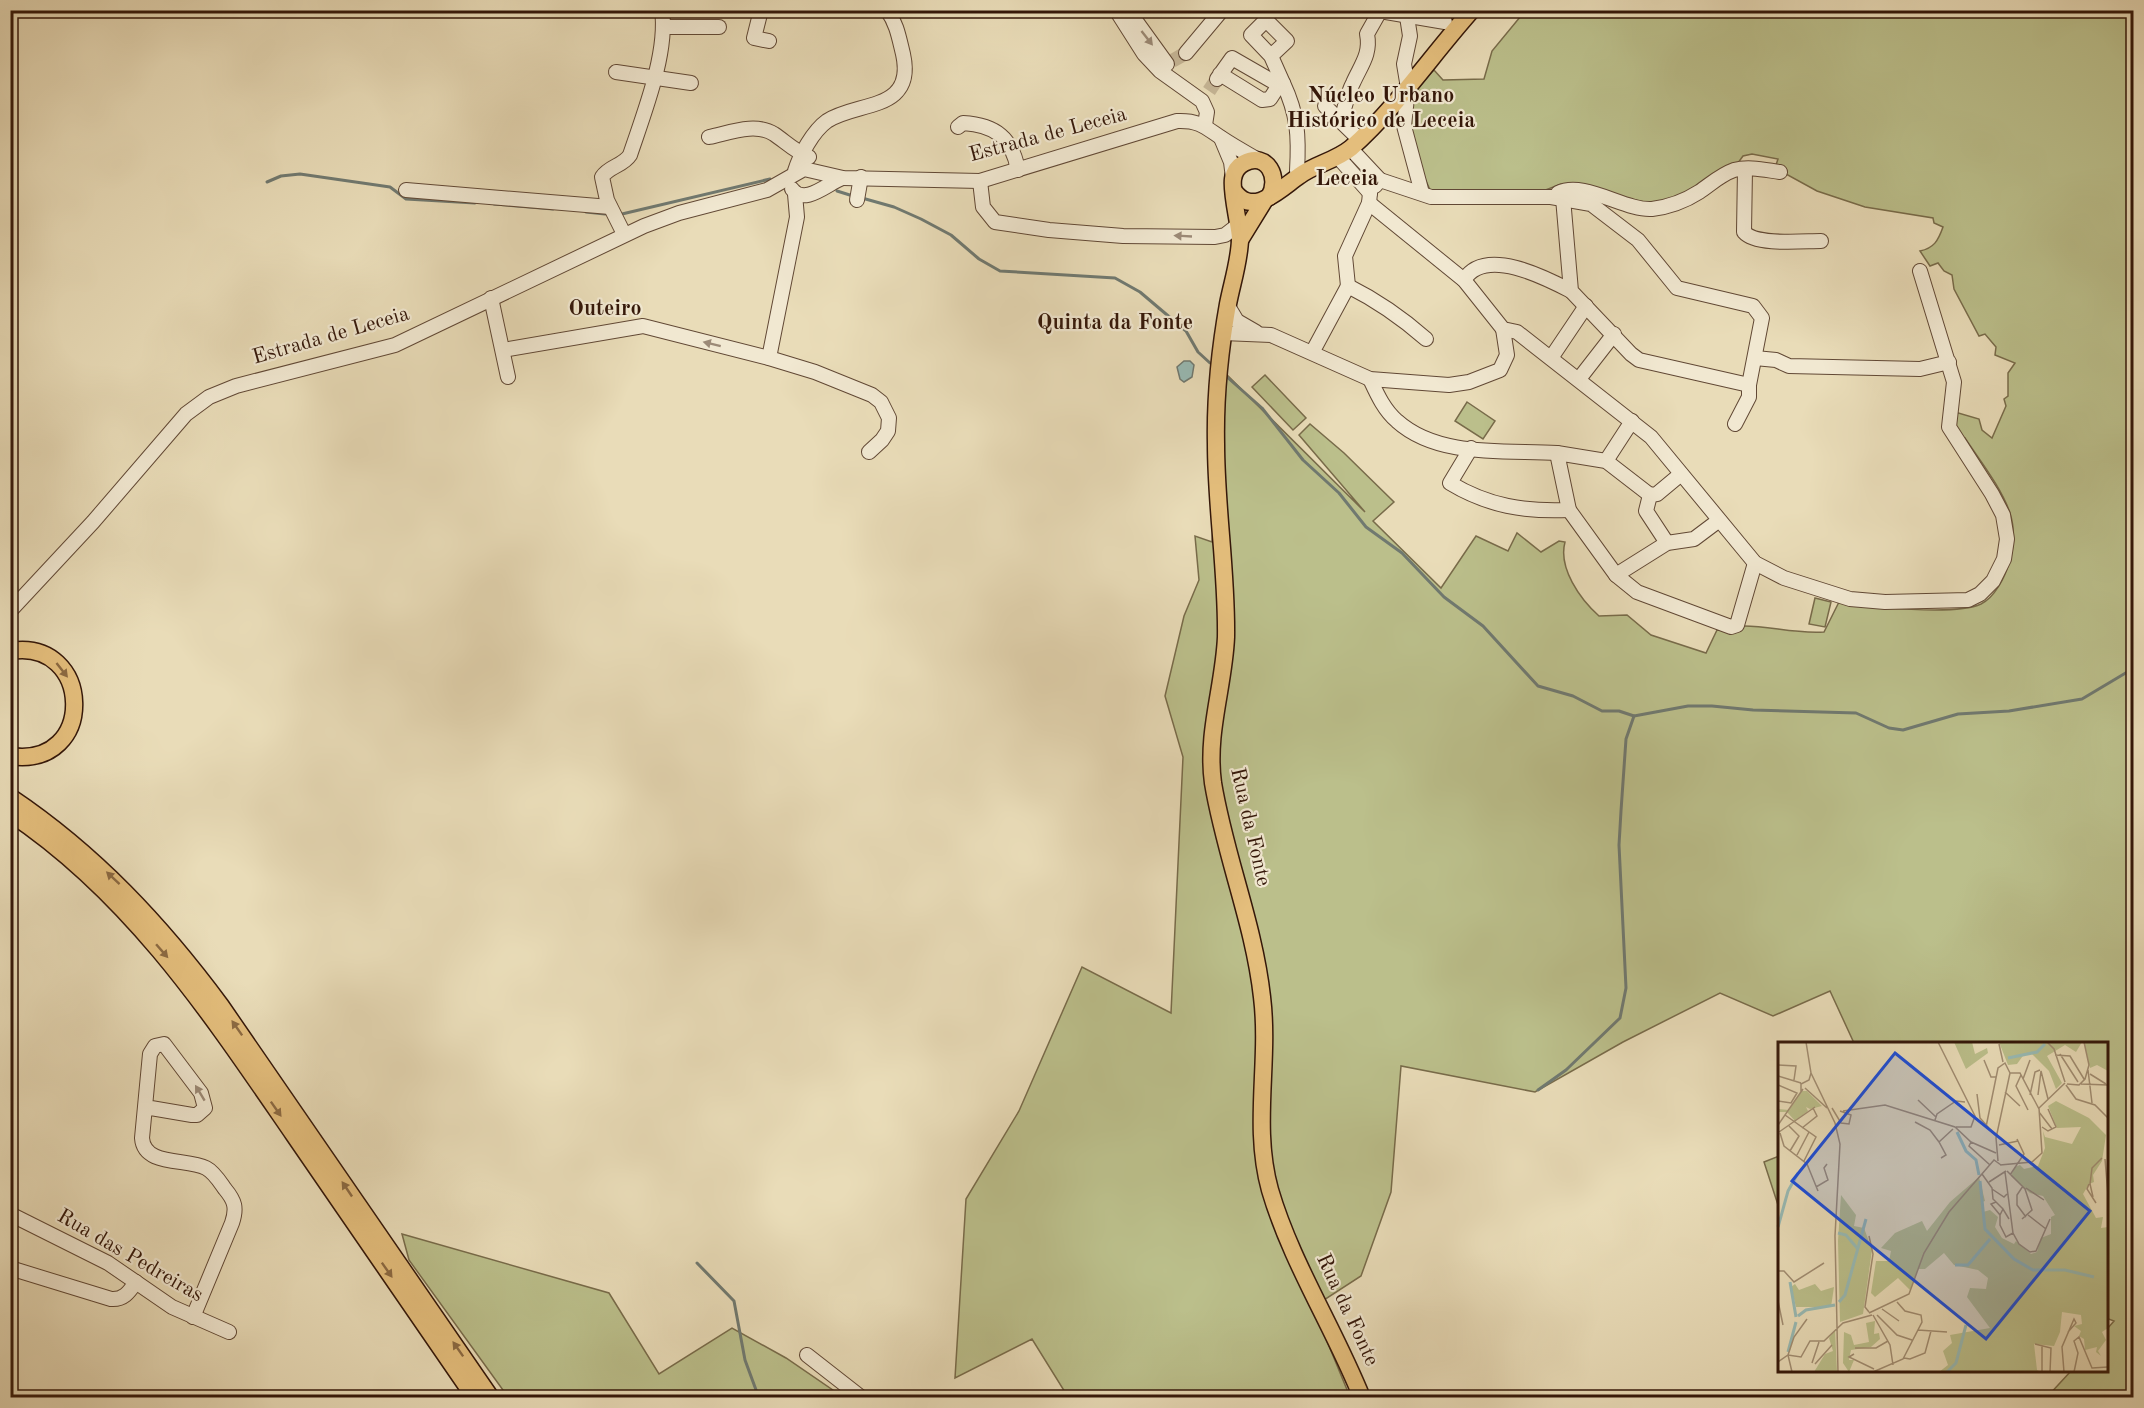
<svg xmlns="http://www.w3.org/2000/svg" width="2144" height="1408" viewBox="0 0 2144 1408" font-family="'Old Standard TT',serif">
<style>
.green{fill:#bbbf8b;stroke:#786b4a;stroke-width:1.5}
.water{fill:#98bab4;stroke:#707970;stroke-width:1.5}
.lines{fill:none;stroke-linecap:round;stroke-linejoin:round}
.stream{stroke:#707970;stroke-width:3}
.minor-tunnel{stroke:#c5b595;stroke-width:14;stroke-dasharray:14 7;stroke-linecap:butt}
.minor-casing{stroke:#614835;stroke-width:16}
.major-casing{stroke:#341709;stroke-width:19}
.minor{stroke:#f1e8d1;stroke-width:14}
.major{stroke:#e4be7c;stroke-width:16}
.oneway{fill:#9c8a77}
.oneway2{fill:#8c6a42}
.labels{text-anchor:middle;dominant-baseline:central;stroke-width:4.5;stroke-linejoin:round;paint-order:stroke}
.street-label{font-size:21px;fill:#341709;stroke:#f1e8d1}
.neighbourhood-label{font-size:22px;font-weight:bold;fill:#341709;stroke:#f1e8d1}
.inset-river{fill:none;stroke:#98bab4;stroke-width:3}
.inset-road{fill:none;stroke:#a18d72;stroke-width:1.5}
.view{fill:#1d4ed8;fill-opacity:0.15;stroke:#1d4ed8;stroke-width:3}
.inset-edge{fill:none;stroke:#341709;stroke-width:3}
</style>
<rect width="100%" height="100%" fill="#e9dcb8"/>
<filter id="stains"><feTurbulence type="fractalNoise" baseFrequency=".00333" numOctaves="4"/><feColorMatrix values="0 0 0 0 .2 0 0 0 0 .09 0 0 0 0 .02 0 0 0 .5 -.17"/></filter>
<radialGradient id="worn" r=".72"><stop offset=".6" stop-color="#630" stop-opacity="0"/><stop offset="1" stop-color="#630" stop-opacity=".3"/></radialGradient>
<g class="green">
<path d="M1525,11H2133V1397H2047L2071,1371L2106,1370L2107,1329L2114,1321L2106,1318V1044L1854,1043L1830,991L1773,1016L1720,993L1623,1042L1535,1092L1401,1066L1391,1192L1361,1276L1313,1307L1350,1397H1068L1032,1339L955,1378L966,1199L1019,1111L1082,967L1171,1013L1183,757L1165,696L1184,616L1199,580L1195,536L1212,542L1223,371L1365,512L1299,435L1310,424L1344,453L1394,502L1373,521L1441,588L1476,536L1508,551L1517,533L1541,552L1559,541L1565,542C1558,568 1580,599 1599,616L1627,615L1651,635L1706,653L1717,630C1730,632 1733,626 1744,626C1771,626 1794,634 1824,632L1839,602C1869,607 1955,616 1981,604C1995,597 2005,577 2009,563C2014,547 2015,529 2010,513C2001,487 1980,461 1965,438L1962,439L1956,426L1955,412L1979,419L1982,430L1992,438L2006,406L2004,399L2008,396V373L2015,363L1995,355L1996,347L1985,334L1979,336L1954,289L1952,275L1944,271L1938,263L1930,266L1920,251C1934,248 1938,241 1943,227L1934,223L1933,218L1865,207L1817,191L1775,168L1778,159L1752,154L1743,156L1735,167L1696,191L1656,204L1569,188L1561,184L1543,191L1431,192C1418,165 1399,115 1418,87C1422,81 1429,75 1434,70L1443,80L1484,79L1492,51Z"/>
<path d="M1265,375L1306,418L1293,430L1252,387Z"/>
<path d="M1467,402L1495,421L1483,439L1455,421Z"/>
<path d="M1815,598L1831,602L1825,627L1809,624Z"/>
<path d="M1779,1156V1208L1764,1162Z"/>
<path d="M402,1234L609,1293L659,1374L732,1328L786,1358L843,1397H508L409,1260Z"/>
</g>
<path class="water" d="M1184,361H1190L1194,365L1192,377L1184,382L1180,379L1177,367Z"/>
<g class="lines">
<g class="stream">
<path d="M267,182L281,176L300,174L390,187L406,199L475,203"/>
<path d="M837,191L853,196"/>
<path d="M862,198L894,207L921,219L951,235L979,259L1000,271L1115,278L1140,292L1186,331L1198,352L1210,363"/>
<path d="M494,204L553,209"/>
<path d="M586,212L605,214"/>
<path d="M622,214L770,179"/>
<path d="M1227,377L1262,408L1303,460L1339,493L1366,527L1402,553L1444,597L1483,626L1538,686L1573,696L1602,711H1619L1634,716L1688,706H1712L1753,710L1856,713L1889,728L1903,730L1958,714L2009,711L2082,699L2134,668"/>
<path d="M1538,1090L1566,1070L1620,1018L1626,988L1619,845L1621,811L1626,739L1634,716"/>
<path d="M697,1263L734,1301L745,1360L759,1398"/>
<path d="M10,1379L13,1398"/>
</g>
<g class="minor-tunnel">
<path d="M1172,61L1186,53"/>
<path d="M1209,91L1217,79"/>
</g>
<g class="minor-casing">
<g id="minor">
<path d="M761,10L754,38L769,41"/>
<path d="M1116,10L1144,54L1160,71L1202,101L1207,112L1205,125"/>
<path d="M1128,10L1167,64"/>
<path d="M1406,10L1410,36L1404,64L1408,88L1404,126L1422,193"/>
<path d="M664,27H719"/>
<path d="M1186,53L1222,10"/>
<path d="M1271,56L1287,41L1266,20L1251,35L1271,56L1283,83L1279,85"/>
<path d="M616,72L691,83"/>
<path d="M1217,79L1232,58L1279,85L1270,99L1262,100L1220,74"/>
<path d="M1283,83C1298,115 1299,136 1297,171"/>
<path d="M1325,106L1359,139"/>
<path d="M1341,120C1345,108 1347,94 1353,83C1361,65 1371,54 1367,34L1380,11L1445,22"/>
<path d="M958,127L963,123C996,125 1012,138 1018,170"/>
<path d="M709,137C729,133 755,122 774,134C786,142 794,151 809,157"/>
<path d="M1221,138L1231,162L1233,178"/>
<path d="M1350,148L1380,180L1375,186"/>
<path d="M1338,157L1370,193"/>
<path d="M1745,169L1744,232C1756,246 1803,241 1821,241"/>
<path d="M795,171C800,155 813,131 827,121C857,101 916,112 903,54C899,38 897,24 887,10"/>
<path d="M1380,180L1431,197H1551L1591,204L1638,240L1677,288L1753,306L1762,318L1749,385V397L1735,424"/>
<path d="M980,181L983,207L995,222L1049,230L1123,236L1215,237L1225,235L1238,225"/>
<path d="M792,189C804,206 827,184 842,178"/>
<path d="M406,190L610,207"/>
<path d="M1558,193C1584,180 1625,211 1652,209C1668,207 1685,201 1699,192C1711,184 1720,175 1734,170C1749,166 1765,170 1780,172"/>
<path d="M1563,198L1571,291L1631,354L1639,360L1749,385"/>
<path d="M857,200L861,177"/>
<path d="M1369,203L1464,280L1503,329L1517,332L1651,437L1755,563L1784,578L1850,599L1885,602L1968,600L1980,594L1993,581L2004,559L2007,539L2003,515L1992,494L1949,427L1954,382L1920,271"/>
<path d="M624,234L607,200L602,177C609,166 623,166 630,155C644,113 668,53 662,10"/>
<path d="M1464,280C1485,246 1546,278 1571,291"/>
<path d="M1348,286L1345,256L1369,203L1370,193"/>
<path d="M1348,286C1378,301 1401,317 1426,339"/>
<path d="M491,298L508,377"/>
<path d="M1228,306L1237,321L1256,332"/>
<path d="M1223,333L1271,335L1370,379L1449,385L1469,382L1500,370L1507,355L1503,329"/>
<path d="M503,350L643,326L769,358L815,372L872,395L881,402L889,418L888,431L882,440L869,452"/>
<path d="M1313,351L1348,286"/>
<path d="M769,358L797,217L795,194"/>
<path d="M1551,358L1586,306"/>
<path d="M1755,358L1776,360L1789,366L1920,369L1949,362"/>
<path d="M1370,379C1377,394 1384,410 1397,421C1438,458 1506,450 1557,453"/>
<path d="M1579,379L1614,334"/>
<path d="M1471,448L1450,483C1488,506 1525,512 1569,510"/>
<path d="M1606,461L1632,421"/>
<path d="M1650,495L1606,461L1557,453L1569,510L1616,575L1637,592L1731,627L1737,625L1755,563"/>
<path d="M1650,495L1646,511L1667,543"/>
<path d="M1650,495L1657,494L1681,474"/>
<path d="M1616,575L1667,543L1694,539L1718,521"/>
<path d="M10,611L93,522L186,414L209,397L236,386L395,345L644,226L679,213L767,190L804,169L843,178L980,181L1177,121C1200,120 1206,128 1223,139C1235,147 1248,154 1260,161"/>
<path d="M145,1107L192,1115H197L205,1108L201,1093L164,1044L155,1046L150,1054L142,1138C144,1167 187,1158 206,1168C214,1172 220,1182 225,1189C235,1201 237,1208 232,1223L193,1317"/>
<path d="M10,1214L108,1263L172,1307L229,1332"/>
<path d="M10,1268L111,1299C124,1300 129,1292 136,1282"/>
<path d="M807,1355L862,1398"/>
</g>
</g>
<g class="major-casing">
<g id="major">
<path d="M1234,191C1253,218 1280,189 1299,176C1315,164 1335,161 1351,148C1397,107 1431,56 1472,10"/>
<path d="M1269,197C1281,178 1267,151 1244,163C1238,166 1234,172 1233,179C1231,193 1239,222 1240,238C1240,259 1232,283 1228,304C1220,349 1215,397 1216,444C1216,508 1227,572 1226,637C1224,686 1206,733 1213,783C1225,856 1254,924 1262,997C1270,1062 1252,1126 1270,1190C1291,1262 1334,1328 1362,1398"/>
<path d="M1240,240L1264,201"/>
<path d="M10,651C93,637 98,769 10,756"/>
<path d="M10,797C95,854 161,925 221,1006L491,1398"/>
<path d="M10,813C133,895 212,1016 294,1135C354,1223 415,1310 475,1398"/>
</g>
</g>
<use href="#minor" class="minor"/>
<use href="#major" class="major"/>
</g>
<defs><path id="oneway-solid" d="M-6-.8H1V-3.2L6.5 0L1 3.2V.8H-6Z" transform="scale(1.5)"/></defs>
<g class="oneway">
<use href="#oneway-solid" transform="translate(1147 38) rotate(52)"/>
<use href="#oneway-solid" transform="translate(1183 236) rotate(-177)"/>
<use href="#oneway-solid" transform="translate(712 344) rotate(-166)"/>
<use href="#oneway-solid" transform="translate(200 1093) rotate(-121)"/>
</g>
<g class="oneway2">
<use href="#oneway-solid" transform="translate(62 670) rotate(52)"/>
<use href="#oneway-solid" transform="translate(113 878) rotate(-137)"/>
<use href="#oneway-solid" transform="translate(162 951) rotate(49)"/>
<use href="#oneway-solid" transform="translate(237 1028) rotate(-125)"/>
<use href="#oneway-solid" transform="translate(276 1109) rotate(55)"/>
<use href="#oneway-solid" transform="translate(347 1189) rotate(-124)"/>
<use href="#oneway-solid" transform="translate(387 1270) rotate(55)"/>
<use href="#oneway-solid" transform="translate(458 1349) rotate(-125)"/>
</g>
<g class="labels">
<g class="street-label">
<text transform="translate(1048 135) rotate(-15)">Estrada de Leceia</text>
<text transform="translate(331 336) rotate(-16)">Estrada de Leceia</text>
<text transform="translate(1250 827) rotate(77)">Rua da Fonte</text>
<text transform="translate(130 1256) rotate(30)">Rua das Pedreiras</text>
<text transform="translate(1347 1310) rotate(65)">Rua da Fonte</text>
</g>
<g class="neighbourhood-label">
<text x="1381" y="96">Núcleo Urbano<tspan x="1381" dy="25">Histórico de Leceia</tspan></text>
<text x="1347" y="179">Leceia</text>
<text x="605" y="309">Outeiro</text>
<text x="1115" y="323">Quinta da Fonte</text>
</g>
</g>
<g transform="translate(1778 1042)">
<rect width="330" height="330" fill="#e9dcb8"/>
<path d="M176,0H194L197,12L209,6L210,11L188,27ZM221,0H304L298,10L287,3L269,14L284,41L278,47L271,29L254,12L247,11L239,22L230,23ZM306,0H329L330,29L319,23L312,26ZM24,49H29L44,64L32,67L28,65L30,69L17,79L9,70H0V67L11,68ZM278,59L311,76L328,93L324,119L315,133L316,140L311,142L305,152L318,176L325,175L323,186L330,185V286L324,290L328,298L320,309L323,314L318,310L319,305L307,308L306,297L301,294L303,289L296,284L304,282L303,273L284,270L282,290L276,304L256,302L259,328L263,330H161L170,323L165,309L174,301L172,293L212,286L189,255L192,246L208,247L210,236L200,228L176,223L166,211L147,227H140L132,248L120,236L97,255L93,251L98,219H111L113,209L103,206L117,191L144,179L149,189L172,160L201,135L207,159L204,160L205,170L212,168L220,175L217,185L224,196L236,202L238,199L253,212L259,210L263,196L273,192V175L277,173L265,154L252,151L233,134L237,125L242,123L246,127L260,124L267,106L265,89L267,95L294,102L303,85L279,86L270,64ZM63,153L78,173L76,184L86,186L94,208L85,272L62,280L60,199ZM17,242L21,248L37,242L43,249L56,245L53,265H18L13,245ZM97,279L96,292L101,291L102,297L93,305L73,308L71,318H76L71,330L65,321L66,290L73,293L76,303L91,300L88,281ZM57,288L59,330H36L47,312L55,309L51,296Z" fill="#bbbf8b"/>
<path class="inset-river" d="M230,16L259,10L267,2M179,90L188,109L198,118L201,133M202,139L207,187L236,217L255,228H287L316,235M0,185L10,149L20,131M60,191L68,193L79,206M177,223H190L212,197M12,240L18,275M61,260L67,253L88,177M20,274L28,268L57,263M10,310L18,280M169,330L178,321L188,283"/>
<path class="inset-road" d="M28,0L33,31L57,81L62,102L57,194L60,330M160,0L197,74L193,85H178M269,0L276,7L287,40M221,2L225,20M282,12L300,40M277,13L292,14L306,37M206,18L213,35H218M0,23L18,24L16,38M310,28L314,61M312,32L328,42M243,33L238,44L250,68M0,34L23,41M245,37L252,18M289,42L301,43L307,37L311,23L306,0M303,42L330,43M0,43L19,51L13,61L0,59M288,43L298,57L317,63L330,76M27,46L49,66M23,50V42L31,38L33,31M227,50L242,64M199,52L202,76L218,94M252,53L257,30L262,28M260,53L263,29L270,57M140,58L158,75M54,66L63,81L71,82L73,73L62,69M65,69L107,63L177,85L193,100L218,111M261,70L274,87M7,73L38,95L26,119M157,78L159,72L178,59L187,60M137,80L152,88L161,100L168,113L163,116M0,83L25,47M11,84L21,94L12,109M208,85L220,26L227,21L232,31M264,85L270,89L278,85L270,67M24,86L39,74L35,66M1,90L37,65M2,91L6,104L29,122L40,149M161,100L175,87M193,100L191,104L212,123M221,103L240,99M19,113L31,90M327,117L330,153M220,119L218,96L232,31H242L261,67M222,123L254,120L264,111L261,66L287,41M229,129L247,147L254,168L244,177M227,130L235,191L241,202L252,210L258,209L272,177M204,132L214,146L215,157L225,167M232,133L246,112L239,97M211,140L228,129M311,142L309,147L318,161M245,144L239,153V163L248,175M38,145L50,138L46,126L49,122M248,146L266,158M214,147L226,155L229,152M315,155L312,142L314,126L324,116M218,160L213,162L222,173M222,173V183L228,195L235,191M222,173L225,167L231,177M250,173L268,187M0,229H6L16,240L46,221M0,259L5,283M104,267L121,279M91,270L87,265L95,212L91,194M91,271L131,252L146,211L171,170L216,118L223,123M95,273L112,303L115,323M99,273L119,293L134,298M140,288L169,290M257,302L273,306L272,330M77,306H98L110,299M76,312L71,315L96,327M126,316L132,317L147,311L153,289M0,320L10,313L23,315L32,299H46L65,281L94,273M34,321L41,300M37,322L54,303M14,330L10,313L16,295L29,277M95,330L125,317L144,280L143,273L127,269L119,260M264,330V304M286,330L284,305L296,277L298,281L290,290M296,330L300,311L296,299L301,295L314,326L330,325"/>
<path class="view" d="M117,11L312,169L208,297L14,139Z"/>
<rect width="330" height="330" class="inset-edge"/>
</g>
<rect width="2144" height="1408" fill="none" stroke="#e9dcb8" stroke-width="36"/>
<rect x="12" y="12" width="2120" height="1384" fill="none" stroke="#341709" stroke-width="3"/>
<rect x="18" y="18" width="2108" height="1372" fill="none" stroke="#341709" stroke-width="1.5"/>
<rect width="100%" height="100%" filter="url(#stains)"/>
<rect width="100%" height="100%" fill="url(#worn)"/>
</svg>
